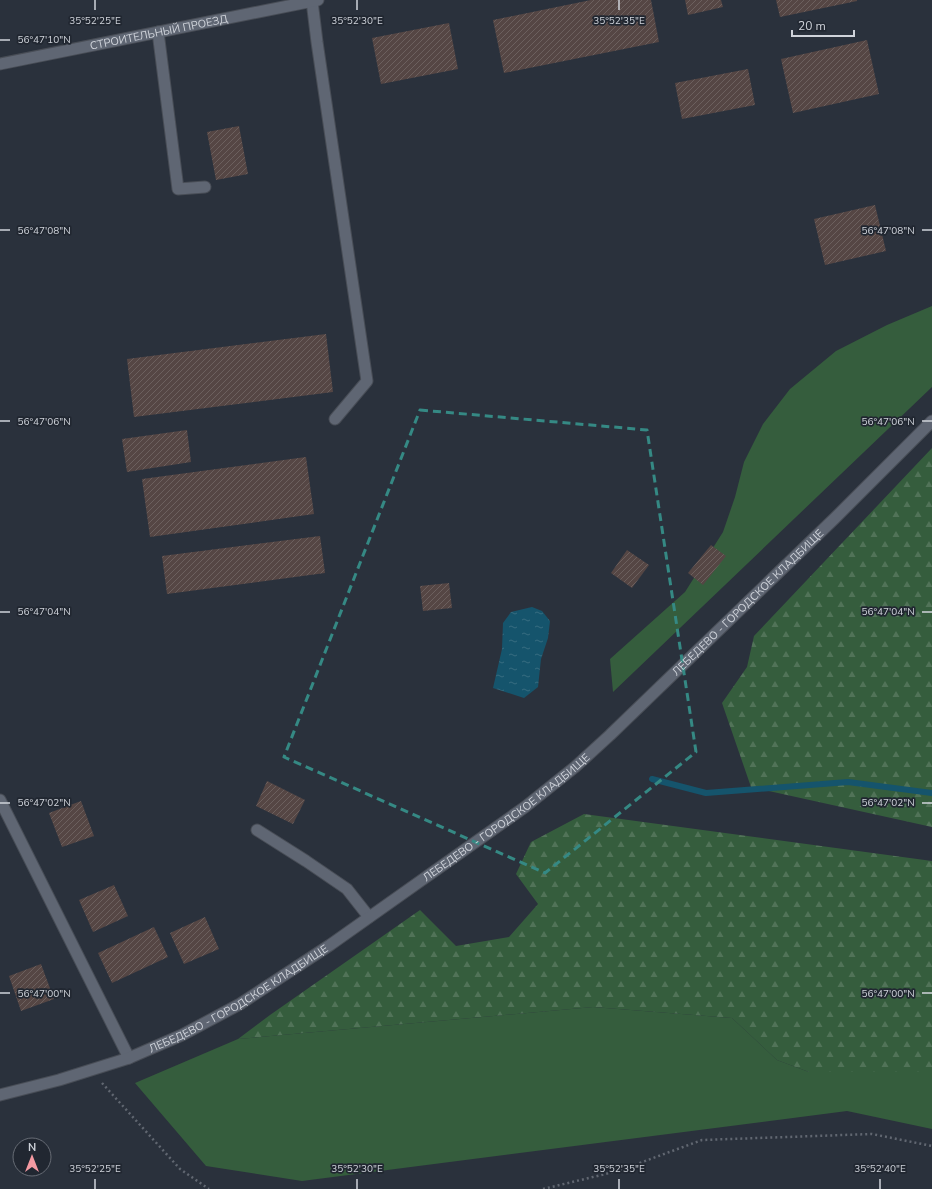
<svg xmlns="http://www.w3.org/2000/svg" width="932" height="1189" viewBox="0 0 932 1189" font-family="'Nunito Sans',sans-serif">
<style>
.grass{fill:#355d3d}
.forest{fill:url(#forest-firs)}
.water{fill:url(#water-ripples)}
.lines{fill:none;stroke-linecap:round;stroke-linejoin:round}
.stream{stroke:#15546c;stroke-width:6}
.building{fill:url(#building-hatch)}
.service-casing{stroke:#484d56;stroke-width:13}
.minor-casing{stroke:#484d56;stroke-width:13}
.path{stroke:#616771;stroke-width:2.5;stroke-dasharray:2 3;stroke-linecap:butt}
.service{stroke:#5f6673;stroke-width:11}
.minor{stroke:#5f6673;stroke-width:11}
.marked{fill:none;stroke:#358984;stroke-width:3;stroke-dasharray:8 5;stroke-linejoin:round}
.ticks{fill:none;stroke:#cfd3da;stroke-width:1.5}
.labels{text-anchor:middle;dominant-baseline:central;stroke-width:3.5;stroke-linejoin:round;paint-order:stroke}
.street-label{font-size:11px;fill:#cfd3da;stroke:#212731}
.ticks-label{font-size:10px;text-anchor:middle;fill:#cfd3da;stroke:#212731;stroke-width:3.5;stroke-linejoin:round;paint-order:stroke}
</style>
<defs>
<pattern id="forest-firs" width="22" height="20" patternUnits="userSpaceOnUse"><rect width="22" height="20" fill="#355d3d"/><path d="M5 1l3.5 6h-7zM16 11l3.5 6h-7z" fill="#517358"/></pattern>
<pattern id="water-ripples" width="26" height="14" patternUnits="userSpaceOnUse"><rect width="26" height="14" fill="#15546c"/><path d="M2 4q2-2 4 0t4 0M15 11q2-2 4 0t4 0" fill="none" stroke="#366c80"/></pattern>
<pattern id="building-hatch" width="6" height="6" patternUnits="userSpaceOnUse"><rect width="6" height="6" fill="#554644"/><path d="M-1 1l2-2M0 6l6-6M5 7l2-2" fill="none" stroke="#6c605e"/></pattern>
</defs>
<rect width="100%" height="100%" fill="#2a313c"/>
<g class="grass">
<path d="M932,306V387L613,692L610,659L685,592L723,532L735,497L744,462L763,424L790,389L836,351L887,325Z"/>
<path d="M593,1007L732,1018L777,1060L809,1072H932V1129L847,1111L302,1181L206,1166L135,1083L238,1039Z"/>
</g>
<g class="forest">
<path d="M932,448V827L751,787L722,703L747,667L754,636Z"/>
<path d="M584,814L932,861V1072H809L777,1060L732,1018L593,1007L238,1039L270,1015L420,910L456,946L509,937L538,904L516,874L531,842Z"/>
</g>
<path class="water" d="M532,607L542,611L550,621L548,638L541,659L538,687L524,698L493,688L502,649L503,623L511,612Z"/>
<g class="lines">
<path class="stream" d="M652,779L706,793L848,782L932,793"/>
</g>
<g class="building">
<path d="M591,0H651L659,42L504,73L493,20Z"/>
<path d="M685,0H721L723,7L688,15Z"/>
<path d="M776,0H857V1L780,17Z"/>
<path d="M449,23L458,69L381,84L372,38Z"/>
<path d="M867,40L879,94L793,113L781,59Z"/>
<path d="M748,69L755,105L682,119L675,83Z"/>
<path d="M239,126L248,174L216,180L207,132Z"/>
<path d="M875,205L886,251L825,265L814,219Z"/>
<path d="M326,334L333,392L134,417L127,359Z"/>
<path d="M187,430L191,462L127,472L122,439Z"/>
<path d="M306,457L314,514L150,537L142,479Z"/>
<path d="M320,536L325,573L167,594L162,556Z"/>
<path d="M711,545L726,556L703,585L688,573Z"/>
<path d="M627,550L649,565L632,588L611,573Z"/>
<path d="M449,583L452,608L423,611L420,586Z"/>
<path d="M267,781L305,800L293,824L256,806Z"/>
<path d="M81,801L94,836L62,847L49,813Z"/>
<path d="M114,885L128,916L93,932L79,900Z"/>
<path d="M205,917L219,949L184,964L170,933Z"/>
<path d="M154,927L168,957L112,983L98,953Z"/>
<path d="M41,964L54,999L21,1011L9,976Z"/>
</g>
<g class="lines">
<g class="service-casing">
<g id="service">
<path d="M312,1L317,42L367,381L335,419"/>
<path d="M158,32L178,189L205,187"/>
<path d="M257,830L306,861L347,889L369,917"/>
</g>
</g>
<g class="minor-casing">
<g id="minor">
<path id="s1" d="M0,64L318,0"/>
<path d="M0,800L129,1058"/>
<path id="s2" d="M0,1095L59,1080L129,1058L182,1035L240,1004L330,945L525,807L575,767L610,735L835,518L932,421"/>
</g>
</g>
<g class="path">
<path d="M102,1083L180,1169L209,1189"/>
<path d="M543,1189L618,1171L702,1140L872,1134L932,1146"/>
</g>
<use href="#service" class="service"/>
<use href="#minor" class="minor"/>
</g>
<path class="marked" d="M420,410L647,430L696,752L545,873L284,757Z"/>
<path class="ticks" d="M95,0V10M357,0V10M619,0V10M0,40H10M0,230H10M922,230H932M0,421H10M922,421H932M0,612H10M922,612H932M0,803H10M922,803H932M0,993H10M922,993H932M95,1179V1189M357,1179V1189M619,1179V1189M880,1179V1189"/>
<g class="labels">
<g class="street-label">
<text stroke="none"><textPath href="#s1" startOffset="162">СТРОИТЕЛЬНЫЙ ПРОЕЗД</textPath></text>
<text stroke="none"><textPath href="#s2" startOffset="907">ЛЕБЕДЕВО - ГОРОДСКОЕ КЛАДБИЩЕ</textPath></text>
<text stroke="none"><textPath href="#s2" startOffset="583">ЛЕБЕДЕВО - ГОРОДСКОЕ КЛАДБИЩЕ</textPath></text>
<text stroke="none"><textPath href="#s2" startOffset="259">ЛЕБЕДЕВО - ГОРОДСКОЕ КЛАДБИЩЕ</textPath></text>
</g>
</g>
<g class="ticks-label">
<text x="95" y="24">35°52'25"E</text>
<text x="357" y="24">35°52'30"E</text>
<text x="619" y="24">35°52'35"E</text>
<text x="44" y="43">56°47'10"N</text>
<text x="44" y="234">56°47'08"N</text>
<text x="888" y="234">56°47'08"N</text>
<text x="44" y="425">56°47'06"N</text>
<text x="888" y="425">56°47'06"N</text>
<text x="44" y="615">56°47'04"N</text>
<text x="888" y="615">56°47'04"N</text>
<text x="44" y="806">56°47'02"N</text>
<text x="888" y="806">56°47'02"N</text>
<text x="44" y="997">56°47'00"N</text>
<text x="888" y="997">56°47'00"N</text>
<text x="95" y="1172">35°52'25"E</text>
<text x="357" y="1172">35°52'30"E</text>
<text x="619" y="1172">35°52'35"E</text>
<text x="880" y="1172">35°52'40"E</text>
</g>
<g transform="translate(32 1157)"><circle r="19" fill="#212731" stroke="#676c75"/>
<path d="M0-3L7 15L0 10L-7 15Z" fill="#f49aa2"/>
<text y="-6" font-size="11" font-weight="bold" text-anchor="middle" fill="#cfd3da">N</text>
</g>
<path d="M792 30v6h62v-6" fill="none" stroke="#cfd3da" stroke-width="2"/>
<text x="798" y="30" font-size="12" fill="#cfd3da" stroke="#212731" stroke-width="3" paint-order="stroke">20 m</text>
</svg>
